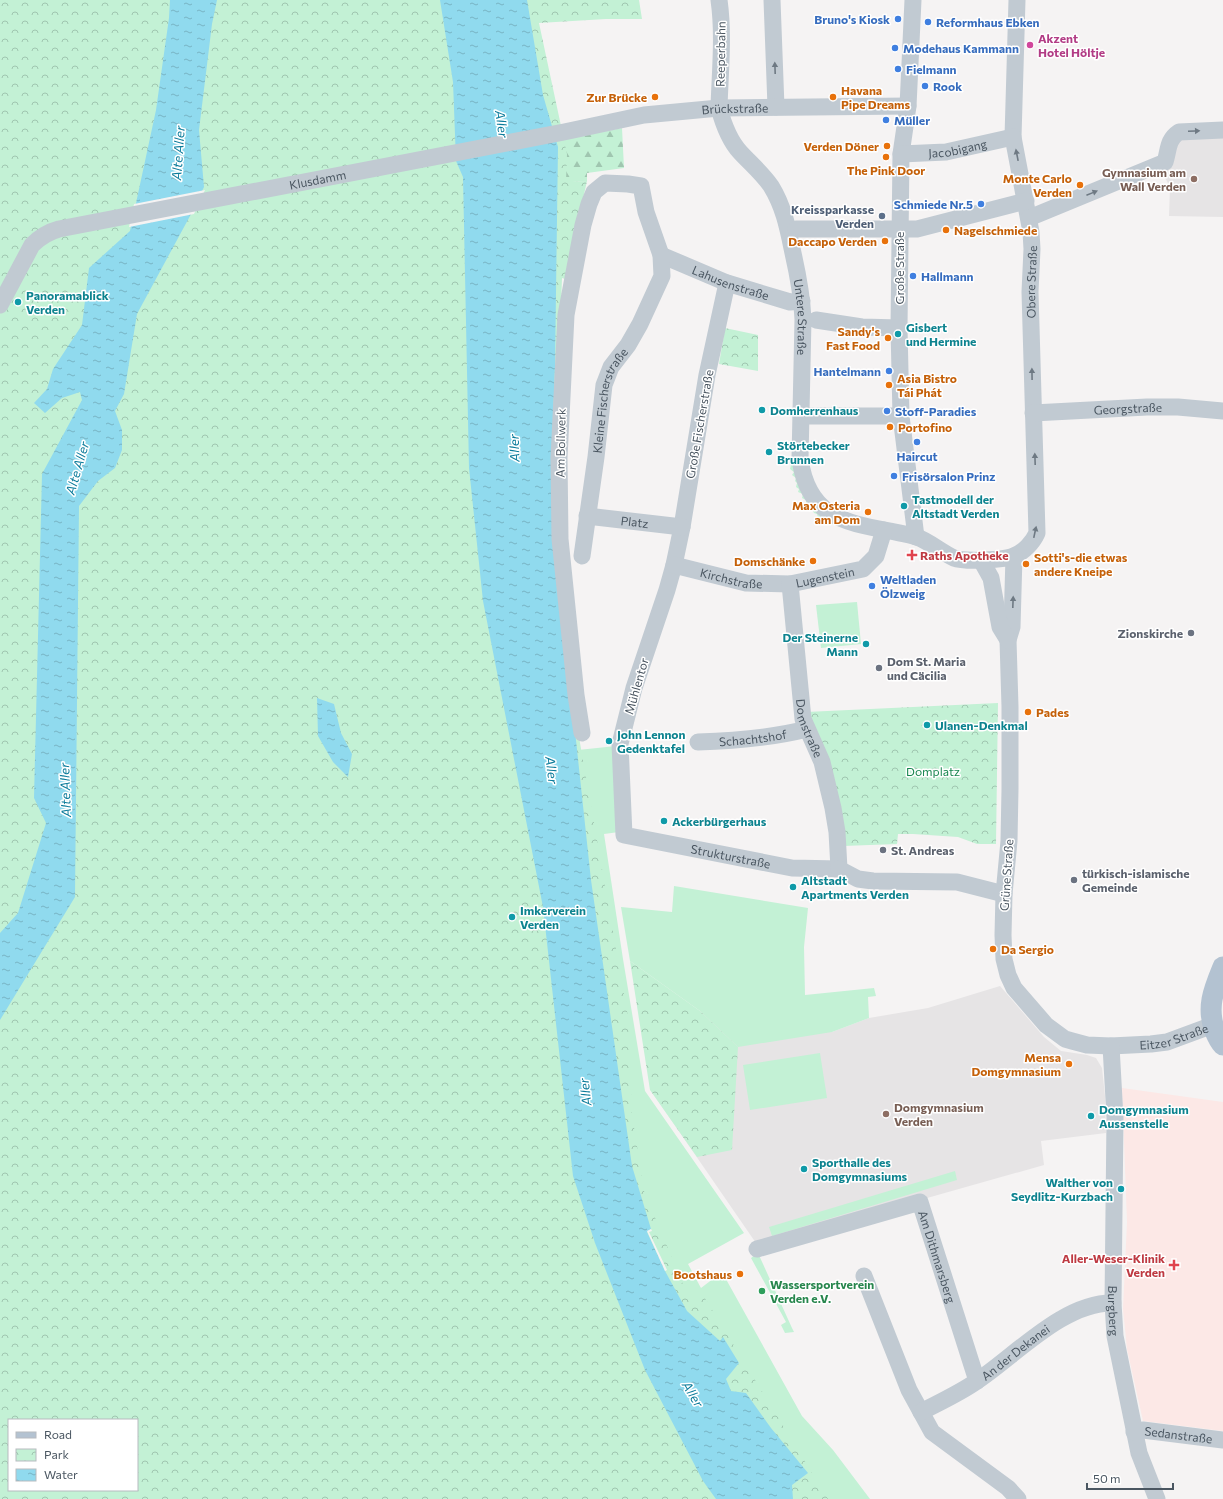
<svg xmlns="http://www.w3.org/2000/svg" width="1223" height="1499" viewBox="0 0 1223 1499" font-family="Commissioner,sans-serif">
<style>
.education{fill:#e6e4e5}
.medical{fill:#fce8e6}
.green{fill:#c3f1d5}
.forest{fill:url(#forest-firs)}
.park{fill:url(#park-crowns);fill-rule:evenodd}
.water{fill:url(#water-ripples)}
.pier{fill:#f5f3f3}
.lines{fill:none;stroke-linecap:round;stroke-linejoin:round}
.minor{stroke:#c1cad2;stroke-width:17}
.major{stroke:#b3c2d1;stroke-width:21}
.oneway{fill:#6e7983}
.shop-dot{fill:#3f7fe0;stroke:#fff;stroke-width:1.5}
.hotel-dot{fill:#d1479c;stroke:#fff;stroke-width:1.5}
.food-dot{fill:#e8710a;stroke:#fff;stroke-width:1.5}
.education-dot{fill:#8d6e63;stroke:#fff;stroke-width:1.5}
.service-dot{fill:#5c6f8a;stroke:#fff;stroke-width:1.5}
.culture-dot{fill:#0f9aa8;stroke:#fff;stroke-width:1.5}
.health-dot{fill:#e0444e;stroke:#fff;stroke-width:1.5}
.worship-dot{fill:#6b7280;stroke:#fff;stroke-width:1.5}
.leisure-dot{fill:#2e9e5b;stroke:#fff;stroke-width:1.5}
.labels{text-anchor:middle;dominant-baseline:central;stroke-width:3;stroke-linejoin:round;paint-order:stroke}
.shop-label{font-size:12px;font-weight:bold;fill:#366cbe;stroke:#fff;text-anchor:start}
.hotel-label{font-size:12px;font-weight:bold;fill:#b23c85;stroke:#fff;text-anchor:start}
.street-label{font-size:12px;fill:#4a5661;stroke:#fff}
.food-label{font-size:12px;font-weight:bold;fill:#c56008;stroke:#fff;text-anchor:end}
.education-label{font-size:12px;font-weight:bold;fill:#785e54;stroke:#fff;text-anchor:end}
.service-label{font-size:12px;font-weight:bold;fill:#4e5e75;stroke:#fff;text-anchor:end}
.culture-label{font-size:12px;font-weight:bold;fill:#0d838f;stroke:#fff;text-anchor:start}
.health-label{font-size:12px;font-weight:bold;fill:#be3a42;stroke:#fff;text-anchor:start}
.worship-label{font-size:12px;font-weight:bold;fill:#5b616d;stroke:#fff;text-anchor:start}
.park-label{font-size:12px;fill:#17864f;stroke:#fff}
.leisure-label{font-size:12px;font-weight:bold;fill:#27864d;stroke:#fff;text-anchor:start}
.water-label{font-size:13px;font-style:italic;fill:#0c7c9b;stroke:#fff}
</style>
<defs>
<pattern id="forest-firs" width="22" height="20" patternUnits="userSpaceOnUse"><rect width="22" height="20" fill="#c3f1d5"/><path d="M5 1l3.5 6h-7zM16 11l3.5 6h-7z" fill="#a0c6b0"/></pattern>
<pattern id="park-crowns" width="20" height="18" patternUnits="userSpaceOnUse"><rect width="20" height="18" fill="#c3f1d5"/><path d="M2 6a3 3 0 1 1 6 0M12 15a3 3 0 1 1 6 0" fill="none" stroke="#a0c6b0"/></pattern>
<pattern id="water-ripples" width="26" height="14" patternUnits="userSpaceOnUse"><rect width="26" height="14" fill="#90daee"/><path d="M2 4q2-2 4 0t4 0M15 11q2-2 4 0t4 0" fill="none" stroke="#78b4c4"/></pattern>
</defs>
<rect width="100%" height="100%" fill="#f5f3f3"/>
<g class="education">
<path d="M1223,135V217L1169,216L1170,187L1161,170L1179,137Z"/>
<path d="M1000,986L1044,1037L1061,1051L1087,1055L1096,1058L1102,1068L1105,1096L1106,1133L1041,1141L1044,1165L758,1246L654,1095L700,1011L832,1032L869,1018L928,1008Z"/>
</g>
<path class="medical" d="M1122,1088L1223,1102V1431L1143,1421L1127,1349L1123,1309L1127,1222Z"/>
<g class="green">
<path d="M793,459L822,516L818,518L817,514L814,513L812,509L809,508V504L806,503V500L802,498L803,494L798,492L799,489L796,487L797,483L795,481L796,478L792,475L794,472L790,469L791,465L788,462Z"/>
<path d="M857,602L861,644L821,648L816,605Z"/>
<path d="M616,746L619,832L604,834L623,959L645,1091L744,1233L688,1264L701,1288L722,1272L802,1416L833,1450L870,1499H794L694,1318L632,1166L578,750Z"/>
<path d="M674,886L808,908L804,947L805,995L874,988L876,996L868,997L869,1018L832,1032L738,1047L700,1011L630,961L621,907L672,912Z"/>
<path d="M820,1053L827,1098L750,1110L743,1065Z"/>
<path d="M955,1171L957,1180L772,1236L769,1227Z"/>
<path d="M758,1253L792,1328L794,1332L785,1333L781,1325L786,1322L751,1258Z"/>
</g>
<path class="forest" d="M622,128L624,168L587,173V181L558,183L556,141Z"/>
<g class="park">
<path d="M0,0H639L642,19H606L539,23L567,154L566,182L587,181L565,279L562,278L555,469L565,609L580,743L628,1017L632,1114L644,1191L687,1294L703,1295L828,1499H0ZM9,1420H137V1490H9Z"/>
<path d="M725,328L758,335V371L719,364Z"/>
<path d="M998,703L996,844H977L958,837L913,834H898L897,844L843,846L806,712Z"/>
<path d="M630,961L700,1011L738,1047L732,1150L697,1157L650,1090Z"/>
</g>
<g class="water">
<path d="M170,0H217L212,24L199,130L204,187L190,216L137,314L124,394L115,411L122,430V450L115,468L98,481L79,506L75,897L0,1020V933L18,913L46,823L34,798L42,474L82,400L80,392L62,398L45,413L34,403L47,389L53,369L82,325L89,268L130,231L156,110L169,18Z"/>
<path d="M440,0H527L543,95L558,147L555,366L552,450L572,703L591,880L632,1166L651,1229L647,1232L665,1271L687,1311L720,1341L723,1337L739,1363L726,1379L731,1391L746,1393L771,1428L808,1473L792,1485L793,1499H716L703,1481L645,1370L595,1243L573,1176L543,907L483,601L469,468L463,177L456,161L453,82Z"/>
<path d="M317,698L334,704L341,733L352,754L348,777L333,762L318,736Z"/>
</g>
<g class="pier">
<path d="M205,190L194,214L129,227L134,204Z"/>
<path d="M651,1229L652,1231L649,1232L667,1270L665,1271L647,1231Z"/>
</g>
<g class="lines">
<g class="minor">
<path id="s1" d="M719,0C724,35 720,72 719,108C723,123 729,140 740,152C750,163 762,173 771,186C784,207 788,229 793,253C798,275 802,297 803,319L800,459C808,515 841,522 890,531C899,533 908,534 917,537C930,542 941,552 954,558C964,562 1005,560 1014,556C1024,552 1033,542 1037,533L1030,292L1032,249L1031,232L1013,137L1017,0"/>
<path d="M772,0L776,107"/>
<path d="M913,0L908,106L901,154L899,328L901,416L916,537"/>
<path id="s2" d="M901,154L946,152L1013,137"/>
<path d="M1029,218L1165,162C1169,150 1167,140 1179,132L1223,130"/>
<path d="M796,229H917L1026,201"/>
<path id="s3" d="M661,255L727,283L790,302L802,301"/>
<path id="s4" d="M727,283L707,375L682,527L674,565L667,590L634,688L620,744L624,835L792,868L839,869"/>
<path id="s5" d="M0,305L32,245C40,237 48,232 59,229L564,132L644,115L719,108L908,106"/>
<path d="M816,320L862,327L899,328"/>
<path id="s6" d="M1033,413L1147,407H1178L1223,411"/>
<path d="M801,416H901"/>
<path id="s7" d="M587,516L682,527"/>
<path id="s8" d="M582,556L596,457L604,385L611,367L628,345L640,324L662,276L661,255L646,212L641,186L628,184L605,183L594,192L589,204L583,225L566,315L559,458L560,539L576,695L582,733"/>
<path id="s9" d="M1014,556L1012,627L1008,640L1010,707V789L1009,841L1004,894L1003,935L1004,959L1008,975L1014,988L1046,1025L1065,1039L1072,1041L1087,1045L1111,1046L1151,1044L1167,1042L1213,1025"/>
<path d="M981,560L991,578L1000,627L1008,640"/>
<path id="s10" d="M674,565L746,583L790,584L863,569L876,556L884,530"/>
<path id="s11" d="M790,584L803,719L822,762L833,808L837,832L839,869"/>
<path id="s12" d="M698,742C735,741 771,738 807,729"/>
<path d="M839,869L858,879L873,881L957,882L1004,894"/>
<path id="s13" d="M1111,1046L1115,1118L1113,1303L1115,1336L1139,1453L1157,1499"/>
<path id="s14" d="M757,1249L920,1202L977,1381"/>
<path d="M864,1276L909,1390L932,1432L1008,1488L1018,1499"/>
<path id="s15" d="M921,1412C940,1402 960,1393 977,1381C1016,1355 1064,1302 1113,1303"/>
<path id="s16" d="M1134,1432L1143,1430L1223,1440"/>
</g>
<path class="major" d="M1223,967C1214,989 1206,1007 1215,1031C1217,1036 1219,1041 1223,1045"/>
</g>
<defs><path id="oneway-solid" d="M-6-.8H1V-3.2L6.5 0L1 3.2V.8H-6Z"/></defs>
<g class="oneway">
<use href="#oneway-solid" transform="translate(775 68) rotate(-92)"/>
<use href="#oneway-solid" transform="translate(1194 131) rotate(-2)"/>
<use href="#oneway-solid" transform="translate(1017 155) rotate(-101)"/>
<use href="#oneway-solid" transform="translate(1092 193) rotate(-22)"/>
<use href="#oneway-solid" transform="translate(1032 374) rotate(-91)"/>
<use href="#oneway-solid" transform="translate(1035 459) rotate(-92)"/>
<use href="#oneway-solid" transform="translate(1035 532) rotate(-78)"/>
<use href="#oneway-solid" transform="translate(1013 602) rotate(-88)"/>
</g>
<g class="shop-dot">
<circle cx="898" cy="19" r="4"/>
<circle cx="928" cy="22" r="4"/>
<circle cx="895" cy="48" r="4"/>
<circle cx="898" cy="69" r="4"/>
<circle cx="925" cy="86" r="4"/>
<circle cx="886" cy="120" r="4"/>
<circle cx="981" cy="204" r="4"/>
<circle cx="913" cy="276" r="4"/>
<circle cx="889" cy="371" r="4"/>
<circle cx="887" cy="411" r="4"/>
<circle cx="917" cy="442" r="4"/>
<circle cx="894" cy="476" r="4"/>
<circle cx="872" cy="586" r="4"/>
</g>
<circle class="hotel-dot" cx="1030" cy="45" r="4"/>
<g class="food-dot">
<circle cx="655" cy="97" r="4"/>
<circle cx="833" cy="97" r="4"/>
<circle cx="887" cy="146" r="4"/>
<circle cx="886" cy="157" r="4"/>
<circle cx="1080" cy="185" r="4"/>
<circle cx="946" cy="230" r="4"/>
<circle cx="885" cy="241" r="4"/>
<circle cx="888" cy="338" r="4"/>
<circle cx="889" cy="385" r="4"/>
<circle cx="890" cy="427" r="4"/>
<circle cx="868" cy="512" r="4"/>
<circle cx="813" cy="561" r="4"/>
<circle cx="1026" cy="564" r="4"/>
<circle cx="1028" cy="712" r="4"/>
<circle cx="993" cy="949" r="4"/>
<circle cx="1069" cy="1064" r="4"/>
<circle cx="740" cy="1274" r="4"/>
</g>
<g class="education-dot">
<circle cx="1194" cy="179" r="4"/>
<circle cx="886" cy="1114" r="4"/>
</g>
<circle class="service-dot" cx="882" cy="216" r="4"/>
<g class="culture-dot">
<circle cx="18" cy="302" r="4"/>
<circle cx="898" cy="334" r="4"/>
<circle cx="762" cy="410" r="4"/>
<circle cx="769" cy="452" r="4"/>
<circle cx="904" cy="506" r="4"/>
<circle cx="866" cy="644" r="4"/>
<circle cx="927" cy="725" r="4"/>
<circle cx="609" cy="741" r="4"/>
<circle cx="664" cy="821" r="4"/>
<circle cx="793" cy="887" r="4"/>
<circle cx="512" cy="917" r="4"/>
<circle cx="1091" cy="1116" r="4"/>
<circle cx="804" cy="1169" r="4"/>
<circle cx="1121" cy="1189" r="4"/>
</g>
<g class="health-dot">
<path d="M910 549h4v4h4v4h-4v4h-4v-4h-4v-4h4z"/>
<path d="M1172 1259h4v4h4v4h-4v4h-4v-4h-4v-4h4z"/>
</g>
<g class="worship-dot">
<circle cx="1191" cy="633" r="4"/>
<circle cx="879" cy="668" r="4"/>
<circle cx="883" cy="850" r="4"/>
<circle cx="1074" cy="880" r="4"/>
</g>
<circle class="leisure-dot" cx="762" cy="1291" r="4"/>
<g class="labels">
<g class="shop-label">
<text x="890" y="19" text-anchor="end">Bruno's Kiosk</text>
<text x="936" y="22">Reformhaus Ebken</text>
<text x="903" y="48">Modehaus Kammann</text>
<text x="906" y="69">Fielmann</text>
<text x="933" y="86">Rook</text>
<text x="894" y="120">Müller</text>
<text x="973" y="204" text-anchor="end">Schmiede Nr.5</text>
<text x="921" y="276">Hallmann</text>
<text x="881" y="371" text-anchor="end">Hantelmann</text>
<text x="895" y="411">Stoff-Paradies</text>
<text x="917" y="456" text-anchor="middle">Haircut</text>
<text x="902" y="476">Frisörsalon Prinz</text>
<text x="880" y="579">Weltladen<tspan x="880" dy="14">Ölzweig</tspan></text>
</g>
<g class="hotel-label">
<text x="1038" y="38">Akzent<tspan x="1038" dy="14">Hotel Höltje</tspan></text>
</g>
<g class="street-label">
<text transform="translate(720 54) rotate(-89)">Reeperbahn</text>
<text stroke="none"><textPath href="#s5" startOffset="787">Brückstraße</textPath></text>
<text stroke="none"><textPath href="#s2" startOffset="57">Jacobigang</textPath></text>
<text stroke="none"><textPath href="#s5" startOffset="363">Klusdamm</textPath></text>
<text transform="translate(899 268) rotate(-90)">Große Straße</text>
<text stroke="none"><textPath href="#s3" startOffset="75">Lahusenstraße</textPath></text>
<text stroke="none"><textPath href="#s1" startOffset="1023">Obere Straße</textPath></text>
<text stroke="none"><textPath href="#s1" startOffset="339">Untere Straße</textPath></text>
<text stroke="none"><textPath href="#s8" startOffset="159">Kleine Fischerstraße</textPath></text>
<text stroke="none"><textPath href="#s6" startOffset="95">Georgstraße</textPath></text>
<text transform="translate(699 424) rotate(-80)">Große Fischerstraße</text>
<text transform="translate(560 443) rotate(-89)">Am Bollwerk</text>
<text stroke="none"><textPath href="#s7" startOffset="48">Platz</textPath></text>
<text stroke="none"><textPath href="#s10" startOffset="154">Lugenstein</textPath></text>
<text stroke="none"><textPath href="#s10" startOffset="59">Kirchstraße</textPath></text>
<text transform="translate(636 686) rotate(-74)">Mühlentor</text>
<text stroke="none"><textPath href="#s11" startOffset="146">Domstraße</textPath></text>
<text stroke="none"><textPath href="#s12" startOffset="55">Schachtshof</textPath></text>
<text stroke="none"><textPath href="#s4" startOffset="674">Strukturstraße</textPath></text>
<text transform="translate(1006 875) rotate(-86)">Grüne Straße</text>
<text stroke="none"><textPath href="#s9" startOffset="618">Eitzer Straße</textPath></text>
<text stroke="none"><textPath href="#s14" startOffset="227">Am Dithmarsberg</textPath></text>
<text stroke="none"><textPath href="#s13" startOffset="265">Burgberg</textPath></text>
<text stroke="none"><textPath href="#s15" startOffset="112">An der Dekanei</textPath></text>
<text stroke="none"><textPath href="#s16" startOffset="45">Sedanstraße</textPath></text>
</g>
<g class="food-label">
<text x="841" y="90" text-anchor="start">Havana<tspan x="841" dy="14">Pipe Dreams</tspan></text>
<text x="647" y="97">Zur Brücke</text>
<text x="879" y="146">Verden Döner</text>
<text x="886" y="170" text-anchor="middle">The Pink Door</text>
<text x="1072" y="178">Monte Carlo<tspan x="1072" dy="14">Verden</tspan></text>
<text x="954" y="230" text-anchor="start">Nagelschmiede</text>
<text x="877" y="241">Daccapo Verden</text>
<text x="880" y="331">Sandy's<tspan x="880" dy="14">Fast Food</tspan></text>
<text x="897" y="378" text-anchor="start">Asia Bistro<tspan x="897" dy="14">Tái Phát</tspan></text>
<text x="898" y="427" text-anchor="start">Portofino</text>
<text x="860" y="505">Max Osteria<tspan x="860" dy="14">am Dom</tspan></text>
<text x="1034" y="557" text-anchor="start">Sotti's-die etwas<tspan x="1034" dy="14">andere Kneipe</tspan></text>
<text x="805" y="561">Domschänke</text>
<text x="1036" y="712" text-anchor="start">Pades</text>
<text x="1001" y="949" text-anchor="start">Da Sergio</text>
<text x="1061" y="1057">Mensa<tspan x="1061" dy="14">Domgymnasium</tspan></text>
<text x="732" y="1274">Bootshaus</text>
</g>
<g class="education-label">
<text x="1186" y="172">Gymnasium am<tspan x="1186" dy="14">Wall Verden</tspan></text>
<text x="894" y="1107" text-anchor="start">Domgymnasium<tspan x="894" dy="14">Verden</tspan></text>
</g>
<g class="service-label">
<text x="874" y="209">Kreissparkasse<tspan x="874" dy="14">Verden</tspan></text>
</g>
<g class="culture-label">
<text x="26" y="295">Panoramablick<tspan x="26" dy="14">Verden</tspan></text>
<text x="906" y="327">Gisbert<tspan x="906" dy="14">und Hermine</tspan></text>
<text x="770" y="410">Domherrenhaus</text>
<text x="777" y="445">Störtebecker<tspan x="777" dy="14">Brunnen</tspan></text>
<text x="912" y="499">Tastmodell der<tspan x="912" dy="14">Altstadt Verden</tspan></text>
<text x="858" y="637" text-anchor="end">Der Steinerne<tspan x="858" dy="14">Mann</tspan></text>
<text x="935" y="725">Ulanen-Denkmal</text>
<text x="617" y="734">John Lennon<tspan x="617" dy="14">Gedenktafel</tspan></text>
<text x="672" y="821">Ackerbürgerhaus</text>
<text x="801" y="880">Altstadt<tspan x="801" dy="14">Apartments Verden</tspan></text>
<text x="520" y="910">Imkerverein<tspan x="520" dy="14">Verden</tspan></text>
<text x="1099" y="1109">Domgymnasium<tspan x="1099" dy="14">Aussenstelle</tspan></text>
<text x="812" y="1162">Sporthalle des<tspan x="812" dy="14">Domgymnasiums</tspan></text>
<text x="1113" y="1182" text-anchor="end">Walther von<tspan x="1113" dy="14">Seydlitz-Kurzbach</tspan></text>
</g>
<g class="health-label">
<text x="920" y="555">Raths Apotheke</text>
<text x="1165" y="1258" text-anchor="end">Aller-Weser-Klinik<tspan x="1165" dy="14">Verden</tspan></text>
</g>
<g class="worship-label">
<text x="1183" y="633" text-anchor="end">Zionskirche</text>
<text x="887" y="661">Dom St. Maria<tspan x="887" dy="14">und Cäcilia</tspan></text>
<text x="891" y="850">St. Andreas</text>
<text x="1082" y="873">türkisch-islamische<tspan x="1082" dy="14">Gemeinde</tspan></text>
</g>
<g class="park-label">
<text x="933" y="771">Domplatz</text>
</g>
<g class="leisure-label">
<text x="770" y="1284">Wassersportverein<tspan x="770" dy="14">Verden e.V.</tspan></text>
</g>
<g class="water-label">
<text transform="translate(502 124) rotate(82)">Aller</text>
<text transform="translate(178 153) rotate(-86)">Alte Aller</text>
<text transform="translate(514 448) rotate(-92)">Aller</text>
<text transform="translate(77 468) rotate(-74)">Alte Aller</text>
<text transform="translate(552 770) rotate(83)">Aller</text>
<text transform="translate(65 790) rotate(-92)">Alte Aller</text>
<text transform="translate(585 1092) rotate(-96)">Aller</text>
<text transform="translate(693 1394) rotate(59)">Aller</text>
</g>
</g>
<rect x="8" y="1419" width="130" height="72" fill="#ffffff" stroke="#b7bbc0"/>
<rect x="16" y="1432" width="20" height="6" fill="#b3c2d1" stroke="#b7bbc0"/>
<text x="44" y="1439" font-size="12" fill="#4a5661">Road</text>
<rect x="16" y="1449" width="20" height="12" fill="url(#park-crowns)" stroke="#b7bbc0"/>
<text x="44" y="1459" font-size="12" fill="#4a5661">Park</text>
<rect x="16" y="1469" width="20" height="12" fill="url(#water-ripples)" stroke="#b7bbc0"/>
<text x="44" y="1479" font-size="12" fill="#4a5661">Water</text>
<path d="M1087 1483v6h86v-6" fill="none" stroke="#4a5661" stroke-width="2"/>
<text x="1093" y="1483" font-size="12" fill="#4a5661" stroke="#ffffff" stroke-width="3" paint-order="stroke">50 m</text>
</svg>
